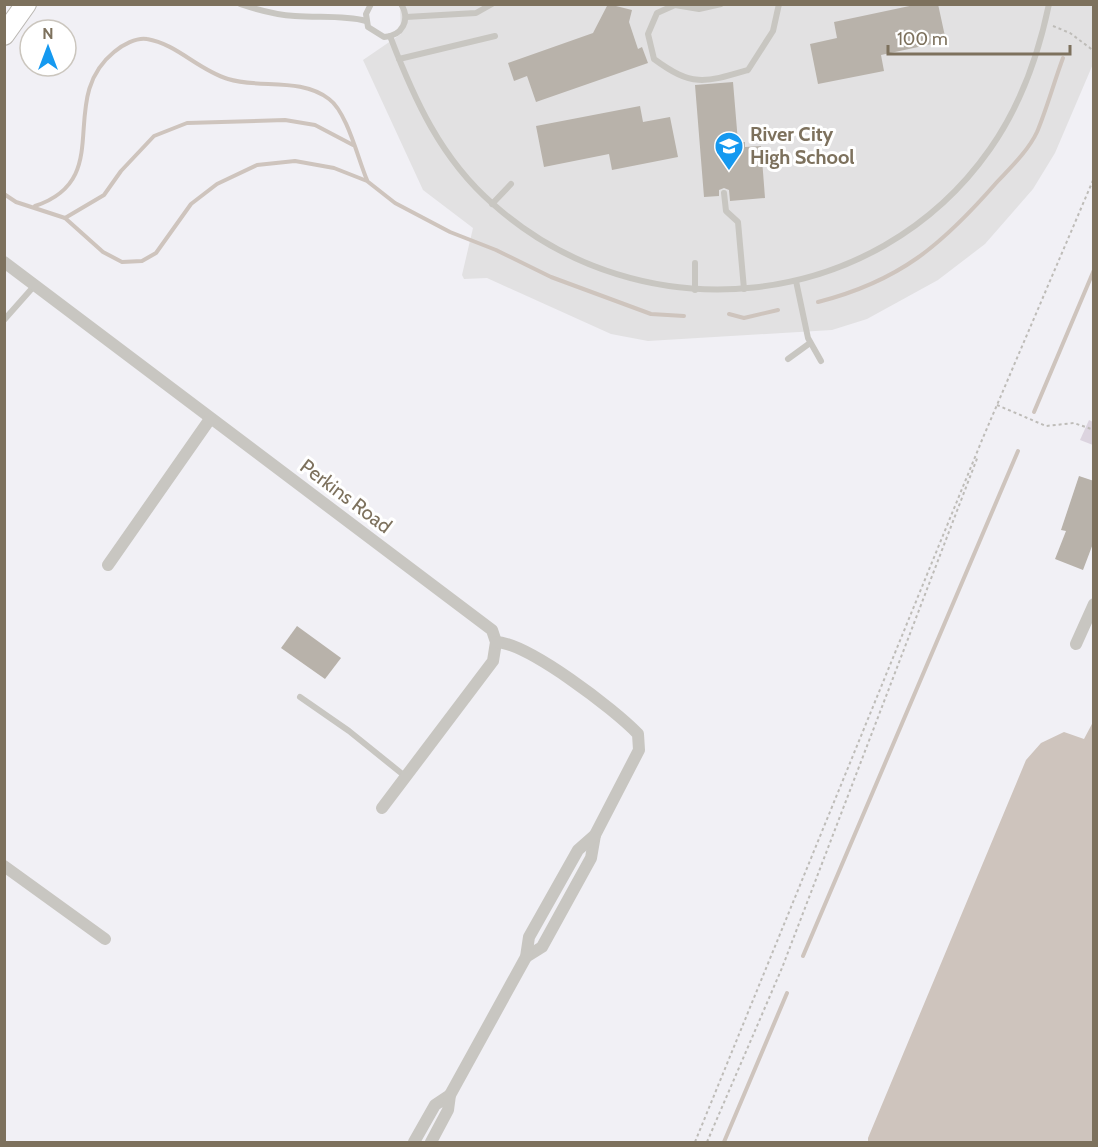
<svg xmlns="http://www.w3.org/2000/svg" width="1098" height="1147" viewBox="0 0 1098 1147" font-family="Cabin,sans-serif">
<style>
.built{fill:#e2e1e2}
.green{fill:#dcd4df}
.water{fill:#cec4bd}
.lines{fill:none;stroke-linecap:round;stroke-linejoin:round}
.stream{stroke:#cec4bd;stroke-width:4}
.building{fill:#b8b2aa}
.primary-casing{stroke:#bab7b2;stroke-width:22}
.path{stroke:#bebcb8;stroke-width:2;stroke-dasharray:3 3;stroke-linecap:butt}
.service{stroke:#c8c6c1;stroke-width:6}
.minor{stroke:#c8c6c1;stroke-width:12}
.primary{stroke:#fff;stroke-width:20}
.labels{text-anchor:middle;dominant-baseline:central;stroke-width:6;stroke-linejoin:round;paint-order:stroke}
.poi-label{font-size:20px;font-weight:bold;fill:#7d715d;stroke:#fff;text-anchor:start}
.street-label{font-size:20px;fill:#7d715d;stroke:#fff}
</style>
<rect width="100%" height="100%" fill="#f1f0f5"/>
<path class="built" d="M400,5H1093V64L1055,153L1033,189L985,244L938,280L867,319L832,330L648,341L611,334L487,278L464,279L462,275L473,228L423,190L363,60L401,34Z"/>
<path class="green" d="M1089,420L1093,422V445L1080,440Z"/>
<path class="water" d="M1093,722V1142H868V1138L1026,760L1041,743L1064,732L1084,739Z"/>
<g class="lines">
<g class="stream">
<path d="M4,194L16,202L65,218L103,252L122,262L142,261L156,253L191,204L217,184L257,165L295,161L334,168L367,181L395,203L450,232L496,250L551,277L651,314L684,316"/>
<path d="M35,206C117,179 55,100 114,52C122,45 137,37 147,39C177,44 198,70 228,79C260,89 300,77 329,99C347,112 358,159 367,180"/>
<path d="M65,218L104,195L121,171L154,136L187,123L285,120L315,125L353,145"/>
<path d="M818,302C900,281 942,245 997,182C1011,167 1028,151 1037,132C1047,108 1054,82 1063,58"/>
<path d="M729,314L744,318L778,310"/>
<path d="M1034,412L1094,270"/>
<path d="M803,956L1018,451"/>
<path d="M724,1142L787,993"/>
</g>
</g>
<g class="building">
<path d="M608,4L632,10L629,22L638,49L642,47L648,63L536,102L527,76L514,81L508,63L593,33Z"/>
<path d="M919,4H938L946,41L881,55L884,71L818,84L810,44L837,38L834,22Z"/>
<path d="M733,82L738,142H745V147L761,146L765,198L730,201L729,190L724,188L719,190V196L704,197L695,85Z"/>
<path d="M640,106L643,122L670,117L678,157L612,170L609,154L544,167L536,126Z"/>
<path d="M1079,476L1094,481V541L1083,570L1055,559L1066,531L1061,530Z"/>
<path d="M297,626L341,658L325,679L281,648Z"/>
</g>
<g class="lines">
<g class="primary-casing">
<path id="primary" d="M4,35L26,4"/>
</g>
<g class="path">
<path d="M1053,26L1070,33L1094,51"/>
<path d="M997,405L1046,426L1074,423L1094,430"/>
<path d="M695,1142L982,440L1094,178"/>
<path d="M707,1142L782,968L978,456"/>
</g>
<g class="service">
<path d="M240,4C258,10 276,15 295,16C319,18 343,15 366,21"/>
<path d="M371,4L366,14L368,27L384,37C402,36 411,20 401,4"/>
<path d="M721,4L699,9L675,5L657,13L648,34L654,59C692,87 704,83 748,70L773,31L779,4"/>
<path d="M406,17L476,13L492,4"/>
<path d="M390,36C414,99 441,159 493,204C641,336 875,313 990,149C1021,105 1038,57 1049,4"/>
<path d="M399,59L495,36"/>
<path d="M724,193L726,211L738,222L744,289"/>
<path d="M492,204L511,184"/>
<path d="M796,281L808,338L821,361"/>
<path d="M695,290V263"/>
<path d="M4,320L35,285"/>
<path d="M788,359L810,343"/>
<path d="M300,697L349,731L406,777"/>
</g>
<g class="minor">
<path d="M4,262L492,630L496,642L493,661L382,808"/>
<path d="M108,565L210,419"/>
<path d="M1076,644L1094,604"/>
<path d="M4,866L105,939"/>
<path d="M526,957L542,947L591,858L595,835"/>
<path d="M414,1142L435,1105L450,1095"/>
<path d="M431,1142L448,1110L450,1095L526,957L529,937L578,850L595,835L639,750L638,734C614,709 528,643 496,642"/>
</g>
<use href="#primary" class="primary"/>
</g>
<defs>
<g id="school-pin" transform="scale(1.5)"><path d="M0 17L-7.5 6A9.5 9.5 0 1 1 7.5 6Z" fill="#1599f0" stroke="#fff"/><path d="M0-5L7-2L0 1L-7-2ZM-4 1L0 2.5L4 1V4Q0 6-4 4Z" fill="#fff"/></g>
</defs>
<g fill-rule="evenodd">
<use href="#school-pin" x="729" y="146"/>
</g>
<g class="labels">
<g class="poi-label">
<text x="750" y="134">River City<tspan x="750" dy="23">High School</tspan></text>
</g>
<g class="street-label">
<text transform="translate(346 496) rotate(37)">Perkins Road</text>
</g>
</g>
<rect width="1098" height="1147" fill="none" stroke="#7d715d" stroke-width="12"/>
<g transform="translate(48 48)"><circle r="28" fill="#ffffff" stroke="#cbc6be" stroke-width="1.5"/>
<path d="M0-4.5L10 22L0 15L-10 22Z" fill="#1599f0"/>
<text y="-9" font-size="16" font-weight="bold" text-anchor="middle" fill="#7d715d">N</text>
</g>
<path d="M888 45v9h182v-9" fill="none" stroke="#7d715d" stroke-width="3"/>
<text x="897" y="45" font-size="18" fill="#7d715d" stroke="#ffffff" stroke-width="4.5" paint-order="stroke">100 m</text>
</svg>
